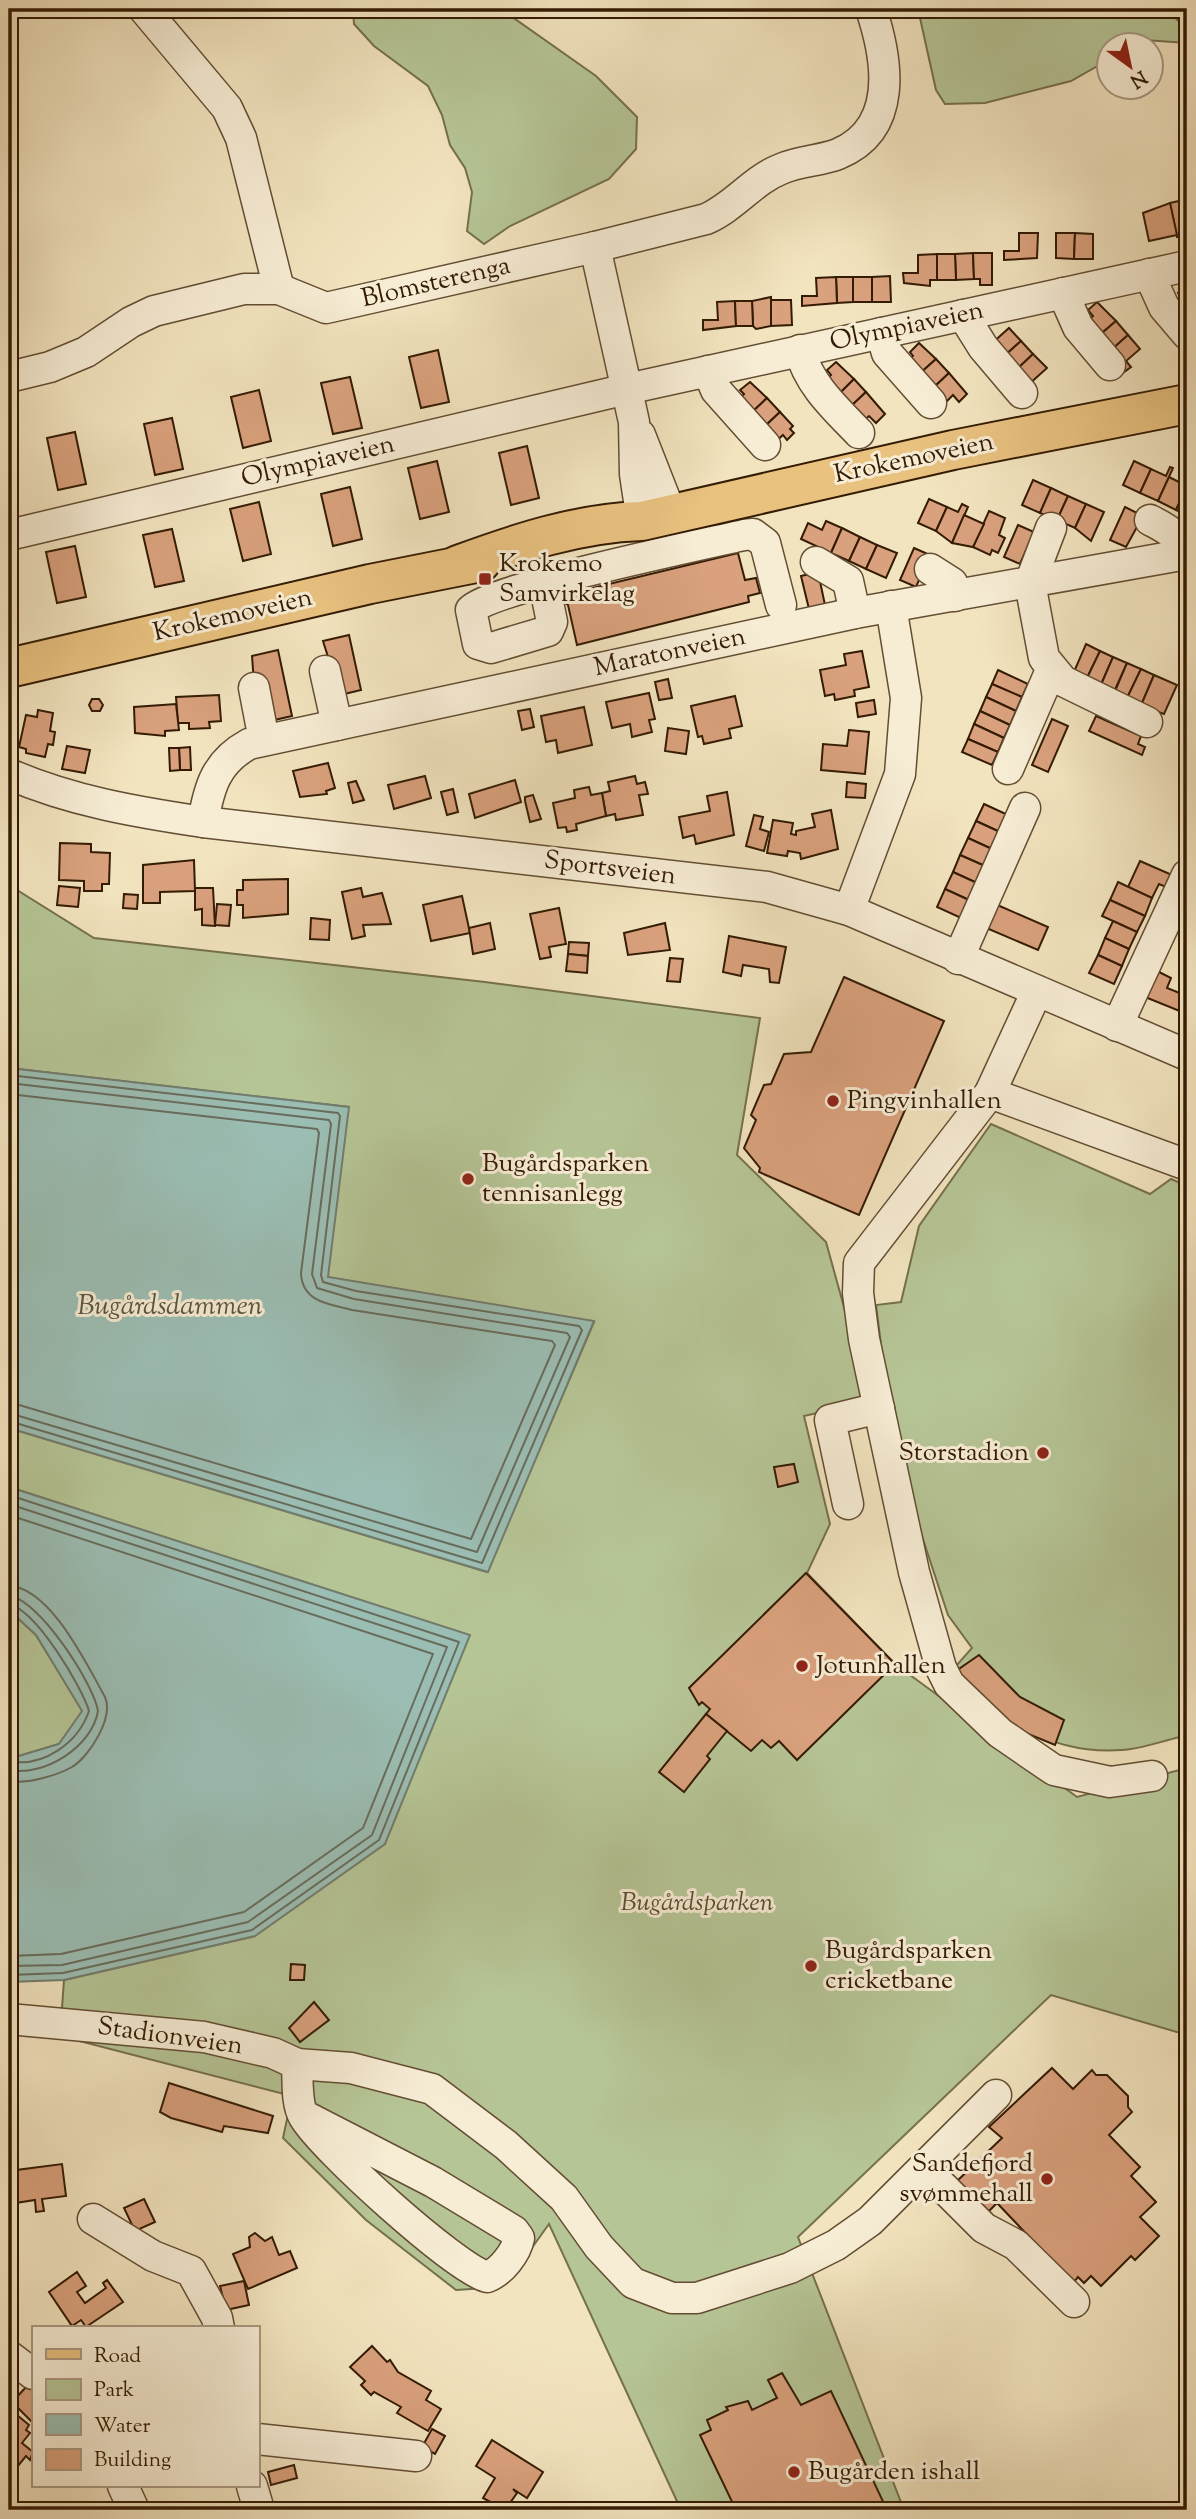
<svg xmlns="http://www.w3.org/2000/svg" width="1196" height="2519" viewBox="0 0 1196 2519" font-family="'Sorts Mill Goudy',serif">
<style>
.green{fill:#b6c596;stroke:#75704d;stroke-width:2}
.water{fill:#9bbeb4;stroke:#727d6e;stroke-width:2}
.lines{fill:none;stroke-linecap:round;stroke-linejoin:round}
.shore{stroke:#686c5c;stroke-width:2}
.building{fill:#d9a17d;stroke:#341b04;stroke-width:2}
.minor-casing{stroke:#644d33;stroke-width:33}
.major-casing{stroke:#341b04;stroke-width:42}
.minor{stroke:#f7edd5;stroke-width:30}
.major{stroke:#e9c280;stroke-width:38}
.poi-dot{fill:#8f2418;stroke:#f7edd5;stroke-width:2.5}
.labels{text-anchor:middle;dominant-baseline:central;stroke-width:6;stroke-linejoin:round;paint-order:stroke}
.street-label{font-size:26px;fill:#341b04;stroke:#f7edd5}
.poi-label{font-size:26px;fill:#341b04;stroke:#f7edd5;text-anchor:start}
.park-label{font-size:26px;font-style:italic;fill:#5b4e30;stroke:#f7edd5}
.water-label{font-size:28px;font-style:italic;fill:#585442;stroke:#f7edd5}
</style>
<rect width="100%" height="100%" fill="#f2e4bf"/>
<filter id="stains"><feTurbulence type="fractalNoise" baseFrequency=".00286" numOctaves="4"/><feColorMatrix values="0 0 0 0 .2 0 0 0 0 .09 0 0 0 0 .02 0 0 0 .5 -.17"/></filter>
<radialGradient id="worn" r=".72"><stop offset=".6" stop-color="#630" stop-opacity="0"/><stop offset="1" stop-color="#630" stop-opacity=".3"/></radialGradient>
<g class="green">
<path d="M353,9H501L596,76L637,117L636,149L609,179L510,226L484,244L467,231L472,192L465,168L450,145L442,115L428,86L374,46L354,24Z"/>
<path d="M918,9H1167L1187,30V43L1144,40L1134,45L1108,46V60L1071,81L985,103L945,104L936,90Z"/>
<path d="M9,885L94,938L485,982L760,1018L737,1155L826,1242L870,1401L804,1416L830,1524L807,1573L895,1664L1077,1797L1187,1768V2035L1051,1995L798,2237L904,2510H681L549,2224L521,2263L486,2288L456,2290L366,2220L283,2138L292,2096L60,2036L64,1980L255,1936L469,1635L9,1487V1428L487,1572L594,1322L327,1277L348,1107L9,1068Z"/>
<path d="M991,1124L1150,1194L1171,1179L1187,1186V1733L1180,1737C1162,1741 1141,1749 1122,1750C1048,1755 1001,1720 956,1666L972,1648L948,1615L912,1506L888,1400L876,1305L901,1302L919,1226Z"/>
<path d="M9,1610L36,1635L83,1711L59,1744L19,1756L9,1754Z"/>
</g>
<g class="water">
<path d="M9,1068L349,1107L328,1277L594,1321L488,1572L9,1428Z"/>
<path d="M9,1487L470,1635L385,1844L255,1936L64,1980L9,1982V1754L19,1756L59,1744L82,1711L36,1635L9,1610Z"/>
</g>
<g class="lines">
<g class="shore">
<path d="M9,1075L338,1113L340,1116L321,1275L323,1282L356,1291L579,1326L582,1330L482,1563L9,1421"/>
<path d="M9,1083L329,1120L331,1124L312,1274L317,1288L354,1299L567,1333L570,1337L477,1552L9,1413"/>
<path d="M9,1094L317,1129L319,1133L301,1273C302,1302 329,1304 352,1310L552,1341L555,1345L471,1539L9,1402"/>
<path d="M9,1495L459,1642L379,1840L252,1930L63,1973L9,1975"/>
<path d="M9,1504L447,1647L372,1835L248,1922L62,1965L9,1966"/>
<path d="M9,1515L433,1654L363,1828L244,1912L61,1954L9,1956"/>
<path d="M9,1586C50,1587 87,1665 105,1697C114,1717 90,1756 72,1767C56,1776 27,1784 9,1781"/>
<path d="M9,1596C38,1598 94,1684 98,1711C92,1747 44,1777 9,1770"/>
<path d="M9,1605C35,1608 82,1687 89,1711C78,1743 43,1768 9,1761"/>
</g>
</g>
<g class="building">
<path d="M1187,199V235L1177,237L1170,203Z"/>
<path d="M1170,203L1177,235L1149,241L1143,213Z"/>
<path d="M1019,233H1038L1037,258L1004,260V251H1019Z"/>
<path d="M1056,233H1075L1074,259L1056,258Z"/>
<path d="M1075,233L1093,234V259H1074Z"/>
<path d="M973,253L974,279L956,280L955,254Z"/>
<path d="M973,253H992V285H980V279H974Z"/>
<path d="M937,254V280H930V286L904,283L903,273H918V255Z"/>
<path d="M937,254H955L956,280H937Z"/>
<path d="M890,276L891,302H872V277Z"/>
<path d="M836,277H853V302L837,303Z"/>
<path d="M836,277L837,303L802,306V296H817L816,278Z"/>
<rect x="853" y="277" width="19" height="25"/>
<path d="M1187,285V320L1175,307L1183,300L1178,293Z"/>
<path d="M771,297V326L756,329L753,326L752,301Z"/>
<path d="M771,300H791L792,325L771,326Z"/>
<path d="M735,301L736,326L703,330V320H718L717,302Z"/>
<path d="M735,301H752L753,326H736Z"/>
<path d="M1097,302L1116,321L1097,337L1084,323L1093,316L1088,310Z"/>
<path d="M1116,321L1128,335L1109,352L1094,340Z"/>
<path d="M1009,328L1021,341L1002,358L990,345Z"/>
<path d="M1128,335L1140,349L1126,361L1131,367L1124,372L1109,352Z"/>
<path d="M1021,341L1033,354L1015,371L1002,358Z"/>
<path d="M919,343L936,359L917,376L905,364L913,356L910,352Z"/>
<path d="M438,350L449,402L421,408L409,357Z"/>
<path d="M1033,354L1047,368L1028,385L1015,371Z"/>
<path d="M936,359L949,373L931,390L917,376Z"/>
<path d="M836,362L854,379L836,397L823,383L831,375L827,370Z"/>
<path d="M949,373L967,394L959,402L953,395L944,404L931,390Z"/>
<path d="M350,377L362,428L333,434L321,383Z"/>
<path d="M854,379L866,392L848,409L836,397Z"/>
<path d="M750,382L767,398L749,415L736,402L744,394L740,390Z"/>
<path d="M259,390L271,441L243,448L231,397Z"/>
<path d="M866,392L885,414L876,423L869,416L861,423L848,409Z"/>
<path d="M767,398L780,412L762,429L749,415Z"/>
<path d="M780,412L793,426L790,429L794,433L787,440L783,435L774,443L762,429Z"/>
<path d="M172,418L183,469L155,475L144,424Z"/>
<path d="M75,432L86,484L58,490L47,438Z"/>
<path d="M527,446L539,498L511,505L499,453Z"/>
<path d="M437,461L449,512L420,519L408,468Z"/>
<path d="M1134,461L1151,469L1140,493L1123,485Z"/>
<path d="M1170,467L1173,468L1158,501L1140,493L1151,469L1166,476Z"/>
<path d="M1169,477L1187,486L1176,510L1158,501Z"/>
<path d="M1033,480L1051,488L1040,513L1022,505Z"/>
<path d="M1187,486V515L1176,510Z"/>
<path d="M350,487L362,539L333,546L321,494Z"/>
<path d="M1051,488L1068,496L1057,520L1040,513Z"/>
<path d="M1068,496L1086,504L1075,528L1057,520Z"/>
<path d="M929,499L947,507L936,531L918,523Z"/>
<path d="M259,502L271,554L243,561L230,509Z"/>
<path d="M962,504L968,507L952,543L936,531L947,507L958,512Z"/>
<path d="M1086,504L1104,512L1091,541L1075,528Z"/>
<path d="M1125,507L1143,516L1126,547L1110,540Z"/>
<path d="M989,511L1005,518L999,535L1005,538L998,553L992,550L990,555L973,547Z"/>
<path d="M964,515L984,524L973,547L952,543Z"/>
<path d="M826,521L842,528L831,553L801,539L808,523L822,530Z"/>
<path d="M1018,525L1034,532L1020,564L1004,557Z"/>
<path d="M842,528L860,537L849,561L831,553Z"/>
<path d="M172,529L184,581L155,587L143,535Z"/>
<path d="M860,537L877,545L866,569L849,561Z"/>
<path d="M877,545L897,553L886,578L866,569Z"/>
<path d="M75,546L86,597L57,603L46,552Z"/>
<path d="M914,548L930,555L916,587L900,580Z"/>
<path d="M738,553L745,580L756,578L760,593L748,596L749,602L577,645L568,605L562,601L571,588L576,592Z"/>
<path d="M818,572L825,605L809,609L801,576Z"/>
<path d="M349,635L361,690L340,695L323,641Z"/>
<path d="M1086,644L1100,651L1086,680L1073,674Z"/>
<path d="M278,650L292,716L270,721L254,683L252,656Z"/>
<path d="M862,651L869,687L854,690L855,696L835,700L834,694L825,696L820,670L846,665L844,654Z"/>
<path d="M1100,651L1113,657L1100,687L1086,680Z"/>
<path d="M1113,657L1127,663L1114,692L1100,687Z"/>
<path d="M1127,663L1141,669L1127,698H1112Z"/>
<path d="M1141,669L1154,675L1139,710L1127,698Z"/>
<path d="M998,670L1028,684L1022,697L992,684Z"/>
<path d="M1154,675L1177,685L1164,714L1153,710H1139Z"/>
<path d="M668,679L672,698L659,700L655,682Z"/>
<path d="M992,684L1022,697L1016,711L986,697Z"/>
<path d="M649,693L655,719L649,720L652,732L632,737L630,724L612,728L606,702Z"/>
<path d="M219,695L221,721L209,722L210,728L189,729V723H178L176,697Z"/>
<path d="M735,696L742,726L729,729L731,738L704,744L702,736L698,737L691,706Z"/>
<path d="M986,697L1016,711L1010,725L980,711Z"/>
<path d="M92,699H99L103,705L100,711H92L89,705Z"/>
<path d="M874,700L876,714L858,717L856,703Z"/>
<path d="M176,704L179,730L165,731V736L135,733L134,707Z"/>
<path d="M584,707L592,745L558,753L556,740L546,742L541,716Z"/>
<path d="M530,709L534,727L522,730L518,711Z"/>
<path d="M38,710L53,713L50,731L55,732L53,745L48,744L45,757L26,753V749L19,747L26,715L37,717Z"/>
<path d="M980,711L1010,725L1004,738L974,724Z"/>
<path d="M1096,716L1141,736L1138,744L1145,747L1142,755L1089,731Z"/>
<path d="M1052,719L1068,726L1048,772L1032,765Z"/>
<path d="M974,724L1004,738L998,752L968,739Z"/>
<path d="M668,728L689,731L686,754L665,751Z"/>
<path d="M849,730L869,732L865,774L821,770L823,744L847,746Z"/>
<path d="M968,739L998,752L992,765L962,752Z"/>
<path d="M67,746L90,750L85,773L62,769Z"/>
<path d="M190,747L191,770H180L179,748Z"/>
<path d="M169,748H179L180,770L170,771Z"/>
<path d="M328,763L335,788L326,791L327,794L300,797L293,771Z"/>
<path d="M425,776L431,798L394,809L388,785Z"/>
<path d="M635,776L637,784L645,782L648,794L639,795L643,815L616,820L615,814L606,816L602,793L610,791L608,782Z"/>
<path d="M515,780L521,802L475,818L469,794Z"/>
<path d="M356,781L364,800L353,803L348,783Z"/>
<path d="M847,782L866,784L865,798L846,797Z"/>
<path d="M589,787L591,795L602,793L606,816L576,824L577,830L567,832L566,827L558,828L553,803L575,798L574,790Z"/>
<path d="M453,789L458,812L447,815L441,792Z"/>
<path d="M727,792L734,835L696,844L694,835L683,838L679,817L710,811L707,796Z"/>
<path d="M533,795L541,819L530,822L525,801V797Z"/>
<path d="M984,804L1008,815L1000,832L976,821Z"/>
<path d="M831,810L838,849L801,859L800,853L788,851L787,856L767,853L773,820L793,823L791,834L796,835V831L815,827L812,814Z"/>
<path d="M754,815L763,817L760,829L769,832L764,851L746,846Z"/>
<path d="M976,821L1000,832L992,849L968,838Z"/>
<path d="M9,832L17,836L9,852Z"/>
<path d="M968,838L992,849L985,866L960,855Z"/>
<path d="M60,843L91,844V852L110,853L109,884H102V891H84V881L59,880Z"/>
<path d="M960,855L985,866L977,883L953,872Z"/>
<path d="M194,860L195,891L160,892V903H143V865Z"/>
<path d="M1140,861L1172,875L1166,887L1159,884L1152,898L1128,887Z"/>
<path d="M953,872L977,883L969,900L945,889Z"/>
<path d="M288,879V914L243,918V905H237V890H243V880Z"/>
<path d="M1118,882L1152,898L1145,916L1110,900Z"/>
<path d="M59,886L80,888L78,907L57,905Z"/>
<path d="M195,888H213L215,926L202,925V909L195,910Z"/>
<path d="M361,888L363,897L382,893L391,924L363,925L365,936L352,939L342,892Z"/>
<path d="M945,889L969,900L961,918L937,907Z"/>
<path d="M124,894L138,895L137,909L123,908Z"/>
<path d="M462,896L470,933L431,941L423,905Z"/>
<path d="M1110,900L1145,916L1137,932L1102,916Z"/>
<path d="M217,904L231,905L229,926L215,925Z"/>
<path d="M995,904L1048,927L1038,950L984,927Z"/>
<path d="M559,908L566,944L549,947L551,957L540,959L530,914Z"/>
<path d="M311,918L330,920L329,940L310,939Z"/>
<path d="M1113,921L1137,932L1129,949L1105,938Z"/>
<path d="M490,923L495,949L473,954L469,928Z"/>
<path d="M665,923L670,950L628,955L624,933Z"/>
<path d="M729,936L786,947L779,983L770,982L769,969L743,965L741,976L723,972Z"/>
<path d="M1105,938L1129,949L1122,966L1098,955Z"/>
<path d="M569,942L589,943L588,956L568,954Z"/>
<path d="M568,954L588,956L587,973L566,971Z"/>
<path d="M1098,955L1122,966L1114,984L1089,973Z"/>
<path d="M670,958L683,959L680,982L667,981Z"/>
<path d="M1159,972L1171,978L1167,988L1187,996V1014L1145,997Z"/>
<path d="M844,977L944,1021L859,1215L759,1172L760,1168L744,1148L756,1120L751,1115L764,1085L771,1084L784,1054L811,1052Z"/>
<path d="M794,1464L798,1482L778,1487L774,1467Z"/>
<path d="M806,1573L895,1664L797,1760L779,1741L771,1748L762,1740L751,1751L706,1714L710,1709L702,1702L699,1705L689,1688Z"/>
<path d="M979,1655L1020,1697L1064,1720L1055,1745L1021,1731L975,1695L956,1671Z"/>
<path d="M706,1714L727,1731L707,1756L710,1759L684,1792L659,1772Z"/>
<path d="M291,1964L305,1965L304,1980H290Z"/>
<path d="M314,2002L329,2020L300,2042L289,2028Z"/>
<path d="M1052,2068L1073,2089L1092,2070L1096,2075H1107L1128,2096V2107L1132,2112L1109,2135L1140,2167L1131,2176L1156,2202L1140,2217L1159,2236L1135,2260L1131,2256L1101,2286L1091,2276L1084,2283L1078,2277L1074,2282L1048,2256L1044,2260L1033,2249L1037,2245L997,2203L987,2213L956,2182L1002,2138L989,2127Z"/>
<path d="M169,2083L273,2116L268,2133L224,2126L222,2132L171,2118L160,2112Z"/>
<path d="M62,2164L66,2196L42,2199L44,2211L36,2212L35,2200L9,2204V2171Z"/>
<path d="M144,2199L155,2222L135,2231L124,2208Z"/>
<path d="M255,2233L265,2241L272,2237L279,2255L290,2251L297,2268L248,2289L233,2254L250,2247L249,2237Z"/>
<path d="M77,2272L86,2286L77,2292L85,2303L106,2288L103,2283L107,2280L123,2302L86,2327L81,2320L72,2326L49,2292Z"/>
<path d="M244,2281L249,2305L226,2310L220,2286Z"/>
<path d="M372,2346L387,2362L390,2360L398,2372L431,2391L426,2400L441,2409L428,2431L397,2413L401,2407L374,2392L371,2395L361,2385L365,2381L350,2367Z"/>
<path d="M782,2373L801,2405L831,2391L887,2510H736L700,2435L711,2430L707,2420L728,2410L726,2407L748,2401L752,2410L777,2398L768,2380Z"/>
<path d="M29,2384L33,2388V2423L12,2402Z"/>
<path d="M11,2410L29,2425L26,2430L30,2433L22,2443L33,2452L30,2460L26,2456L13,2472L9,2468Z"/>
<path d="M432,2429L445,2436L435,2454L422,2447Z"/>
<path d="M492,2440L543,2472L527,2498L513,2489L517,2493L505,2510L483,2498L495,2478L476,2466Z"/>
<path d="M294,2465L297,2478L271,2485L268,2472Z"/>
<path d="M108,2503L111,2510H91Z"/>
</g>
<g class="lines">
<g class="minor-casing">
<g id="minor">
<path d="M144,9L227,108L241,138L279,289"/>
<path d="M1149,274L1164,307L1187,334"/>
<path d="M1063,293L1078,327L1110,365"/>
<path d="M963,315L983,347L1022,393"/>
<path d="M881,333L887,353L931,403"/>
<path d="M800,350C808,384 836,409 859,433"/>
<path d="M708,371L716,390L765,445"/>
<path d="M9,377L50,367L86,352L131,322L154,311L244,289H279L326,308L595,247"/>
<path d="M640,435L671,514"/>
<path d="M1150,520C1167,529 1180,534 1180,555"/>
<path d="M642,521L635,474L634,422L595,247L706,219C734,207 753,180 781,169C799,161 820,161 838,154C899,129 888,60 871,9"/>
<path d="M1051,528L1030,583L1044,658L1063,681L1147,722"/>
<path d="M9,535L627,389L1187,266"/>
<path d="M816,562L848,581L855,613"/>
<path d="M930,569L952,583L955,596"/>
<path d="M544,583L552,622L548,631L491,648L478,644L471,610C492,588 701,545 744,535L753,534L765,543L781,605"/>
<path d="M325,671L337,725"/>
<path d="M254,688L264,740"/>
<path d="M1008,769L1051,670"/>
<path d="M9,774C71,801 136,812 203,822L767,887L849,910L1187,1055"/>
<path d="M203,822C209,787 216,762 249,744L855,613L1187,554"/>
<path d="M849,910L900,774L906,698L891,606"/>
<path d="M958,959L1025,808"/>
<path d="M1037,991L990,1093L859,1263L858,1293L864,1339L914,1572L941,1668L949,1684L1000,1733L1054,1770L1110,1782L1152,1776"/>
<path d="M1117,1026L1187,875"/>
<path d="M990,1093L1187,1165"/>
<path d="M848,1504L830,1420L879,1408"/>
<path d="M9,2019L204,2037L273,2053L297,2064C298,2080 296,2104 304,2117C324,2150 454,2267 487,2277C501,2272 516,2253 519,2238L514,2231L433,2182L303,2115"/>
<path d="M297,2064L351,2068L432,2089L506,2145L564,2198L599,2247L633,2283L672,2298H697L790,2268L836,2245L870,2221L996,2095"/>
<path d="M924,2168L984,2228L1016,2245L1074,2302"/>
<path d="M93,2219L153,2256L191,2271L217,2318L219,2328"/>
<path d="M9,2356L33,2374"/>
<path d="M257,2439L416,2456"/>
<path d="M123,2486L134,2510"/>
<path d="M252,2486L259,2510"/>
</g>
</g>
<g class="major-casing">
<g id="major">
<path d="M458,565C518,543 578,523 642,521L953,450L1187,404"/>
<path d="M9,668L370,584L481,562"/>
</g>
</g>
<use href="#minor" class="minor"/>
<use href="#major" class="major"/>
</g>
<g class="poi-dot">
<rect x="478" y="572" width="14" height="14" rx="3.5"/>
<circle cx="833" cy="1101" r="7"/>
<circle cx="468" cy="1179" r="7"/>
<circle cx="1043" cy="1453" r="7"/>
<circle cx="802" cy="1666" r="7"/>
<circle cx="811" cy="1966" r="7"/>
<circle cx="1047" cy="2179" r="7"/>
<circle cx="794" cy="2472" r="7"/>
</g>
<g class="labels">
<g class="street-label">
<text transform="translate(436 283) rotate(-13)">Blomsterenga</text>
<text transform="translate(907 327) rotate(-12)">Olympiaveien</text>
<text transform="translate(914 459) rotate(-12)">Krokemoveien</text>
<text transform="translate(318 462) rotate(-13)">Olympiaveien</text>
<text transform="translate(233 616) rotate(-13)">Krokemoveien</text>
<text transform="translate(670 653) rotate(-12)">Maratonveien</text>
<text transform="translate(610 869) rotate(7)">Sportsveien</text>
<text transform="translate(170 2037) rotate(8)">Stadionveien</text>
</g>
<g class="poi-label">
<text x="499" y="564">Krokemo<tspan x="499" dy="30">Samvirkelag</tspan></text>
<text x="847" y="1101">Pingvinhallen</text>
<text x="482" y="1164">Bugårdsparken<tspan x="482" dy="30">tennisanlegg</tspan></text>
<text x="1029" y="1453" text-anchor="end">Storstadion</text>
<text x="816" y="1666">Jotunhallen</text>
<text x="825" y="1951">Bugårdsparken<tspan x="825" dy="30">cricketbane</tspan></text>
<text x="1033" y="2164" text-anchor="end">Sandefjord<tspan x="1033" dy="30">svømmehall</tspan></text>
<text x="808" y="2472">Bugården ishall</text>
</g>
<g class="park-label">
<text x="697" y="1903">Bugårdsparken</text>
</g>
<g class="water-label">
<text x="170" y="1307">Bugårdsdammen</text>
</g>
</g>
<rect width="1196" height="2519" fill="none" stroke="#f2e4bf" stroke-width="35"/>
<rect x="10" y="10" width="1175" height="2498" fill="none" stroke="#341b04" stroke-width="3.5"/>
<rect x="18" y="18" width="1161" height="2484" fill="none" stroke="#341b04" stroke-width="2"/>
<rect x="32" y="2326" width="228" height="161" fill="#f7edd5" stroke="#a99981" stroke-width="2"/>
<rect x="46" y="2349" width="35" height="10" fill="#e9c280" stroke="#a99981" stroke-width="2"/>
<text x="94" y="2362" font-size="21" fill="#341b04">Road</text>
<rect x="46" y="2379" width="35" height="21" fill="#b6c596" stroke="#a99981" stroke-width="2"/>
<text x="94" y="2396" font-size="21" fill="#341b04">Park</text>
<rect x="46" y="2414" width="35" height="21" fill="#9bbeb4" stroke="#a99981" stroke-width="2"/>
<text x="94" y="2432" font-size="21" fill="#341b04">Water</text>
<rect x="46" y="2449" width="35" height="21" fill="#d9a17d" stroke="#a99981" stroke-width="2"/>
<text x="94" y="2466" font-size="21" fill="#341b04">Building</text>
<g transform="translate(1130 66) rotate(147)"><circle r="33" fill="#f7edd5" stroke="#a99981" stroke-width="2"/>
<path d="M0-5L12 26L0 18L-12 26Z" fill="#8f2418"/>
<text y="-10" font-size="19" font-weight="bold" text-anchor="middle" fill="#341b04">N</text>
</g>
<rect width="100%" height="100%" filter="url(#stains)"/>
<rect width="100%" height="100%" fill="url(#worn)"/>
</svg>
